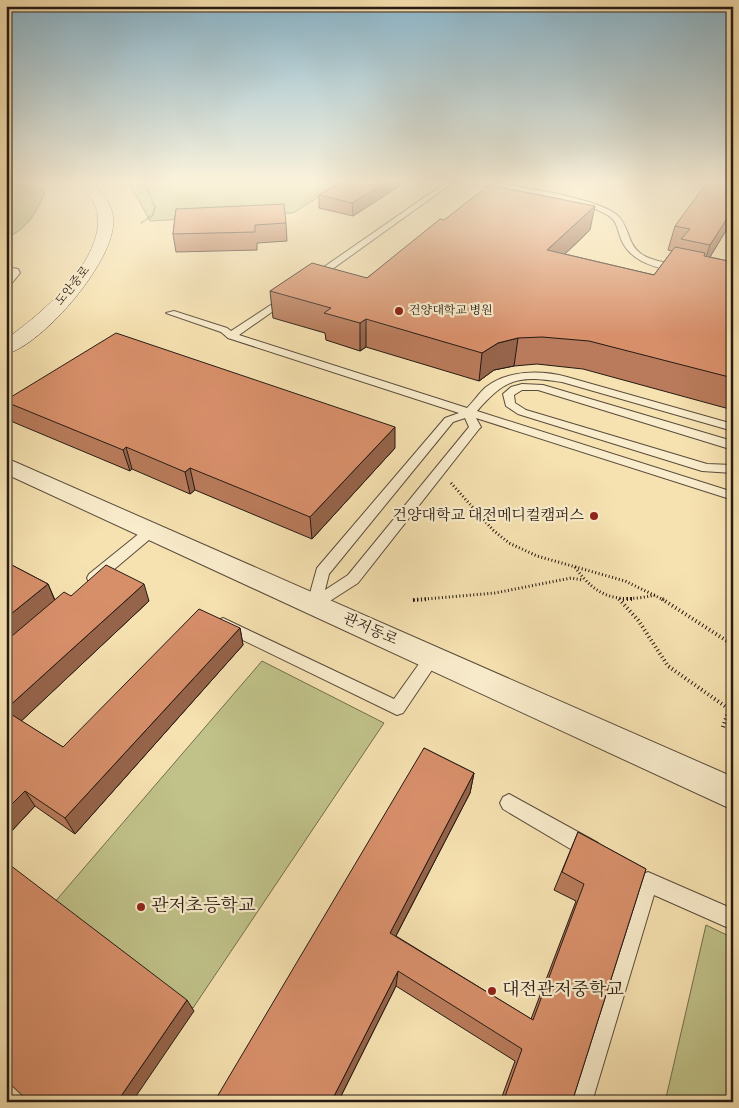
<svg xmlns="http://www.w3.org/2000/svg" width="739" height="1108" viewBox="0 0 739 1108" font-family="'Sorts Mill Goudy','Noto Serif KR',serif">
<style>
.green{fill:#c0c289;stroke:#726e4e}
.lines{fill:none;stroke-linecap:round;stroke-linejoin:round}
.service-casing{stroke:#594c3b;stroke-width:2}
.minor-casing{stroke:#594c3b;stroke-width:2}
.tertiary-casing{stroke:#594c3b;stroke-width:1}
.path-far2{stroke:#251a14;stroke-width:2;stroke-dasharray:0.5 1;stroke-linecap:butt}
.path-far1{stroke:#251a14;stroke-width:3;stroke-dasharray:1 2.5;stroke-linecap:butt}
.path{stroke:#251a14;stroke-width:4;stroke-dasharray:1 3;stroke-linecap:butt}
.service{fill:#f9eccc;fill-rule:evenodd}
.minor{fill:#f9eccc;fill-rule:evenodd}
.tertiary{fill:#f9eccc;fill-rule:evenodd}
.wall{fill:#b97b5b;stroke:#251a14}
.shaded-wall{fill:#96644a;stroke:#251a14}
.building{fill:#d78f6a;stroke:#251a14}
.poi-dot{fill:#8f2418;stroke:#f9eccc;stroke-width:2}
.labels{text-anchor:middle;dominant-baseline:central;stroke-width:4.5;stroke-linejoin:round;paint-order:stroke}
.far-street-label{font-size:12px;fill:#251a14;stroke:#f9eccc}
.far-poi-label{font-size:12px;fill:#251a14;stroke:#f9eccc;text-anchor:start}
.poi-label{font-size:15px;fill:#251a14;stroke:#f9eccc;text-anchor:end}
.street-label{font-size:15px;fill:#251a14;stroke:#f9eccc}
.near-poi-label{font-size:18px;fill:#251a14;stroke:#f9eccc;text-anchor:start}
</style>
<rect width="100%" height="100%" fill="#f6e1b0"/>
<filter id="stains"><feTurbulence type="fractalNoise" baseFrequency=".004" numOctaves="4"/><feColorMatrix values="0 0 0 0 .2 0 0 0 0 .09 0 0 0 0 .02 0 0 0 .5 -.17"/></filter>
<radialGradient id="worn" r=".72"><stop offset=".6" stop-color="#630" stop-opacity="0"/><stop offset="1" stop-color="#630" stop-opacity=".3"/></radialGradient>
<g class="green">
<path d="M6,181H30L45,193C35,214 28,228 6,238Z"/>
<path d="M128,181H344L293,213L150,221Z"/>
<path d="M262,661L384,723L193,1008L53,904Z"/>
<path d="M706,925L733,938V1102H665Z"/>
</g>
<g class="lines">
<g class="service-casing">
<g id="service">
<path d="M448,181H455L317,280H311V276Z"/>
<path d="M465,181C492,181 598,197 617,215C629,225 627,243 640,253C653,263 671,261 682,270L678,273C656,267 631,263 621,239C618,231 617,221 609,216C583,198 502,189 468,183Z"/>
<path d="M286,295L289,296V300L239,335L467,408C474,401 479,393 486,387C508,370 541,370 567,377L733,424V431L562,382C518,375 506,378 477,411L733,492V500L476,418L481,427L479,429L358,583L319,608H309L307,604L317,568L445,418L459,413L228,338L221,332L166,313L174,311L227,328L231,331ZM465,418L469,427L348,575L325,590L329,574L453,422Z"/>
<path d="M522,384L543,385L729,440L733,441V450L538,390H522L514,395L515,403L526,410L707,464L733,465V473L702,471L518,414L506,406L503,394L511,387Z"/>
<path d="M151,526L156,528L158,531L156,534L99,582H89L87,578L89,574L146,528Z"/>
<path d="M223,618L394,699L426,654L432,652L438,654L440,658L403,713L397,715L218,628L215,624L218,620Z"/>
<path d="M509,794L598,843L601,850L598,857L591,859L584,857L503,809L500,803L503,797Z"/>
<path d="M648,872L733,909V930L654,895L592,1102H568L638,882L641,875Z"/>
</g>
</g>
<g class="minor-casing">
<g id="minor">
<path d="M12,268L18,269L20,273L12,283L6,284V269Z"/>
<path d="M6,458L733,777V810L6,474Z"/>
</g>
</g>
<g class="tertiary-casing">
<path id="tertiary" d="M78,181H92C100,191 112,203 113,217C119,257 43,345 6,354V339C40,315 101,264 98,217C97,203 86,192 78,181Z"/>
</g>
<path class="path-far2" d="M141,223L153,215L155,207L144,181"/>
<g class="path-far1">
<path d="M451,483L493,530L509,543L537,556L625,581L664,600"/>
<path d="M575,567C597,599 619,603 655,595"/>
<path d="M414,600L495,593L571,578L583,580"/>
</g>
<g class="path">
<path d="M619,599L638,620L668,666L729,709L722,730"/>
<path d="M623,599H633"/>
<path d="M662,599L733,645"/>
<path d="M413,600L429,599"/>
<path d="M729,709L733,699"/>
</g>
<use href="#service" class="service"/>
<use href="#minor" class="minor"/>
<use href="#tertiary" class="tertiary"/>
</g>
<g class="wall">
<path d="M343,181H407L353,216L319,208V195Z"/>
<path d="M176,209L286,223L287,241L257,243V250L176,252L173,234Z"/>
<path d="M733,219L710,257L733,262V293L732,295H733V410L583,369L537,364L514,366L494,370L479,381L366,347L360,351L326,340L325,333L273,318L270,291L367,278L444,220L590,230L565,254L654,275L672,251L668,250L675,226Z"/>
<path d="M6,400L395,448L312,539L195,490L190,494L132,469L130,471L13,422L6,406Z"/>
<path d="M6,562L48,584L55,600L71,596L149,601L21,721L63,747L240,628L243,645L75,834L35,806L6,837Z"/>
<path d="M424,748L474,773L470,793L396,936L531,1019L576,901L554,890L578,832L646,869L572,1102H500L515,1061L396,986L338,1102Z"/>
</g>
<g class="shaded-wall">
<path d="M388,181H407L353,216L352,203Z"/>
<path d="M595,206L590,230L543,275L547,250Z"/>
<path d="M733,209V219L702,270L710,245Z"/>
<path d="M733,283V293L718,320L727,294Z"/>
<path d="M366,319V347L360,351V323Z"/>
<path d="M518,338L514,366L494,370L479,381L482,353L498,343Z"/>
<path d="M395,427V448L312,539L310,517Z"/>
<path d="M126,447L132,469L130,471L123,450Z"/>
<path d="M190,468L195,490L190,494L185,472Z"/>
<path d="M48,584L55,601L6,642V618Z"/>
<path d="M144,584L149,601L15,727L6,713V709Z"/>
<path d="M240,628L243,645L75,834L65,818Z"/>
<path d="M474,773L470,793L389,949L390,933Z"/>
<path d="M25,791L35,806L6,837V810Z"/>
<path d="M398,971L396,986L338,1102H331Z"/>
<path d="M187,1000L194,1011L132,1102H117Z"/>
</g>
<g class="building">
<path d="M343,181H388L352,203L319,195Z"/>
<path d="M708,181H721L733,183V209L710,245L681,239L690,229L675,226Z"/>
<path d="M489,185L595,206L547,250L654,275L675,247L705,253L704,256L733,262V283L727,294L733,295V378L589,341L542,337L518,338L498,343L482,353L366,319L360,323L324,313L331,308L270,291L312,263L367,278L440,219L444,220Z"/>
<path d="M284,204L286,223L255,225V232L173,234L176,209Z"/>
<path d="M116,333L395,427L310,517L190,468L185,472L126,447L123,450L6,402V400Z"/>
<path d="M6,562L48,584L6,618Z"/>
<path d="M106,565L144,584L6,709V641L64,592L71,596Z"/>
<path d="M199,609L240,628L65,818L25,791L6,810V711L63,747Z"/>
<path d="M424,748L474,773L390,933L533,1020L584,884L562,872L578,832L646,869L572,1102H503L522,1049L398,971L331,1102H214Z"/>
<path d="M6,862L187,1000L117,1102H29L6,1080Z"/>
</g>
<linearGradient id="sky" x2="0" y2="1"><stop stop-color="#8ab8d0"/><stop offset="0.54" stop-color="#fbf2db"/><stop offset="1" stop-color="#fbf2db" stop-opacity="0"/></linearGradient>
<rect width="739" height="336" fill="url(#sky)"/>
<g class="poi-dot">
<circle cx="399" cy="311" r="5"/>
<circle cx="594" cy="516" r="5"/>
<circle cx="141" cy="907" r="5"/>
<circle cx="492" cy="991" r="5"/>
</g>
<g class="labels">
<g class="far-street-label">
<text transform="translate(73 286) rotate(-51)">도안중로</text>
</g>
<g class="far-poi-label">
<text x="409" y="311">건양대학교 병원</text>
</g>
<g class="poi-label">
<text x="584" y="516">건양대학교 대전메디컬캠퍼스</text>
</g>
<g class="street-label">
<text transform="translate(370 630) rotate(24)">관저동로</text>
</g>
<g class="near-poi-label">
<text x="151" y="907">관저초등학교</text>
<text x="502" y="991">대전관저중학교</text>
</g>
</g>
<rect width="739" height="1108" fill="none" stroke="#f6e1b0" stroke-width="25"/>
<rect x="8" y="8" width="724" height="1093" fill="none" stroke="#251a14" stroke-width="2.5"/>
<rect x="12" y="12" width="714" height="1083" fill="none" stroke="#251a14"/>
<rect width="100%" height="100%" filter="url(#stains)"/>
<rect width="100%" height="100%" fill="url(#worn)"/>
</svg>
